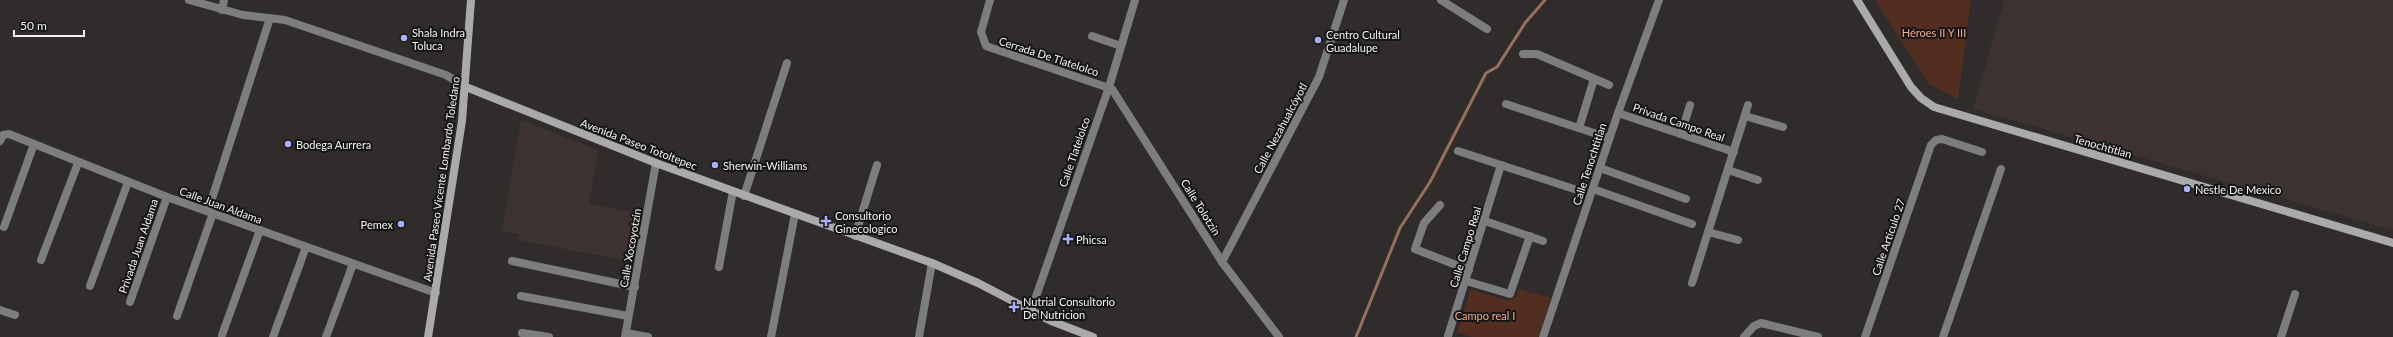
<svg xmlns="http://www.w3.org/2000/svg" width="2393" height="337" viewBox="0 0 2393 337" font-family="Lato,sans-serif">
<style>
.built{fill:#3d3431}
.green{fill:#512e20}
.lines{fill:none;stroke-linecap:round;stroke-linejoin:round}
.stream{stroke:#986f5e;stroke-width:3}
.minor{stroke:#7c7d7e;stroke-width:8}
.tertiary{stroke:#7c7d7e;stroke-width:8}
.secondary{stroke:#aaaaac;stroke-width:8}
.poi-dot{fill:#a8b0fc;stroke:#161515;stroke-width:1.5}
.labels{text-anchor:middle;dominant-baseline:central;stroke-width:4;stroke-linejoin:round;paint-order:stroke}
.poi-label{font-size:11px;fill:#f5f3f2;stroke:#161515;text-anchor:start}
.park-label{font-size:11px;fill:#f4ac8e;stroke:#161515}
.street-label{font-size:11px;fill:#f5f3f2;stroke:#161515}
</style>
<rect width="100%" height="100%" fill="#2f2c2b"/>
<g class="built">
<path d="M2004,0H2393V230L1973,109Z"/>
<path d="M521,120L598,150L589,204L636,213L628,261L518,240L520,234L502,231Z"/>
</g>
<g class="green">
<path d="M1875,0H1971L1958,99L1929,84Z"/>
<path d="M1471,289L1508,301L1515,297L1519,289L1551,298L1538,337H1472L1457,332Z"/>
</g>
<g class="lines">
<path class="stream" d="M1356,337L1400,228L1430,182L1486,73L1497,67L1525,23L1545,0"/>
<g class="minor">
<path d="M189,0L243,15L285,20L446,75L466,87"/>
<path d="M990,0L981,32L986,46L1112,89L1222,262L1279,337"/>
<path d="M1441,0L1487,29"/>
<path d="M222,10L224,0"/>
<path d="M1092,36L1121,46"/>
<path d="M1523,54H1537L1609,85"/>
<path d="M1506,104L1609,138"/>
<path d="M1618,113L1734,152"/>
<path d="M1745,116L1783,127"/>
<path d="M1579,128L1594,79"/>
<path d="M1681,134L1690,105"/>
<path d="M0,141L3,135L9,134L167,197L436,293"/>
<path d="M1458,151L1574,189"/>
<path d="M1600,168L1686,199"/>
<path d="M1728,170L1758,180"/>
<path d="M1593,189L1692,224"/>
<path d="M744,196L787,63"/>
<path d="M1440,205L1424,223L1415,249L1469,270"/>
<path d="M208,211L270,18"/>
<path d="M1485,221L1543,241"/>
<path d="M4,227L34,144"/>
<path d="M1708,232L1738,240"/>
<path d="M855,236L877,165"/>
<path d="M41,260L78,163"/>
<path d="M512,261L635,287"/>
<path d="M1222,262L1319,77L1344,0"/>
<path d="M719,267L733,191"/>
<path d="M1466,281L1510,294L1530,236"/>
<path d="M1692,283L1748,105"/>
<path d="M90,286L128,182"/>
<path d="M521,296L628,316"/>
<path d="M130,302L167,197"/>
<path d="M0,310L15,315"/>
<path d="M177,316L213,213"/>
<path d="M522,333L549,337"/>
<path d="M626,333L648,337"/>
<path d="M222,335L260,230"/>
<path d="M1448,336L1501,165"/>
<path d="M273,337L306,247"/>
<path d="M326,337L353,264"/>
<path d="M625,337L656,163"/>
<path d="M771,337L795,214"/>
<path d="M1543,337L1618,113L1659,0"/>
<path d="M1865,337L1931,145L1936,140L1942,139L1982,152"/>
<path d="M1943,337L2001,169"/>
<path d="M2281,337L2295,294"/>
</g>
<g class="tertiary">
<path d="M1031,311L1109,87L1135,0"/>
<path d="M919,337L932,263"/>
<path d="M1744,337L1754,326L1761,323L1818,337"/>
</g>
<g class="secondary">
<path d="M1857,0L1911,87L1921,98L1934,107L2393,243"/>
<path d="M466,87L656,163L932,263L978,283L1051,321L1093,337"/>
<path d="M428,337L462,121L471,0"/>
</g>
</g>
<g class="poi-dot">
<circle cx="404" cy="38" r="4"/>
<circle cx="1318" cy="40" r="4"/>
<circle cx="288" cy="144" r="4"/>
<circle cx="715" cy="165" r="4"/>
<circle cx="2187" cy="189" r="4"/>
<path d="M824 215h4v4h4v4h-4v4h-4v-4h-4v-4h4z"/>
<circle cx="401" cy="224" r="4"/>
<path d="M1066 233h4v4h4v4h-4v4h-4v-4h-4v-4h4z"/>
<path d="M1012 301h4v4h4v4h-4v4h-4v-4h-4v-4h4z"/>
</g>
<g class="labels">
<g class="poi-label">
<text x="412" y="32">Shala Indra<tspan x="412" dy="13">Toluca</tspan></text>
<text x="1326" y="34">Centro Cultural<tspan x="1326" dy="13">Guadalupe</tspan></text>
<text x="296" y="144">Bodega Aurrera</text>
<text x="723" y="165">Sherwin-Williams</text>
<text x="2195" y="189">Nestle De Mexico</text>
<text x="835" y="215">Consultorio<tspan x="835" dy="13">Ginecologico</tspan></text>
<text x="393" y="224" text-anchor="end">Pemex</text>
<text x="1076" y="239">Phicsa</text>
<text x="1023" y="301">Nutrial Consultorio<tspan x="1023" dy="13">De Nutricion</tspan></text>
</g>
<g class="park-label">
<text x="1934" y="32">Héroes II Y III</text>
<text x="1485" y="315">Campo real I</text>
</g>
<g class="street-label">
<text transform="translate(1049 56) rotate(18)">Cerrada De Tlatelolco</text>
<text transform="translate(1679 122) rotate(19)">Privada Campo Real</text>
<text transform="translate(1280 128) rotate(-62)">Calle Nezahualcóyotl</text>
<text transform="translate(639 144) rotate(21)">Avenida Paseo Totoltepec</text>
<text transform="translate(2103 146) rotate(16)">Tenochtitlan</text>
<text transform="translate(1074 152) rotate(-71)">Calle Tlatelolco</text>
<text transform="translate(1589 164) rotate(-72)">Calle Tenochtitlan</text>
<text transform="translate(441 179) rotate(-82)">Avenida Paseo Vicente Lombardo Toledano</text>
<text transform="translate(221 205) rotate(20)">Calle Juan Aldama</text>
<text transform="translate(1201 207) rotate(58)">Calle Tolotzin</text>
<text transform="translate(1888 237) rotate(-71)">Calle Artículo 27</text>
<text transform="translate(138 246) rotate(-71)">Privada Juan Aldama</text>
<text transform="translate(1465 247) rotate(-73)">Calle Campo Real</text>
<text transform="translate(630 248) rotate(-80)">Calle Xocoyotzin</text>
</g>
</g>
<path d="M14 30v6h70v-6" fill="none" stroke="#f5f3f2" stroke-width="2"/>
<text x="20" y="30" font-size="12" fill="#f5f3f2" stroke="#161515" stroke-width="3" paint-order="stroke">50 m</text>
</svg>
